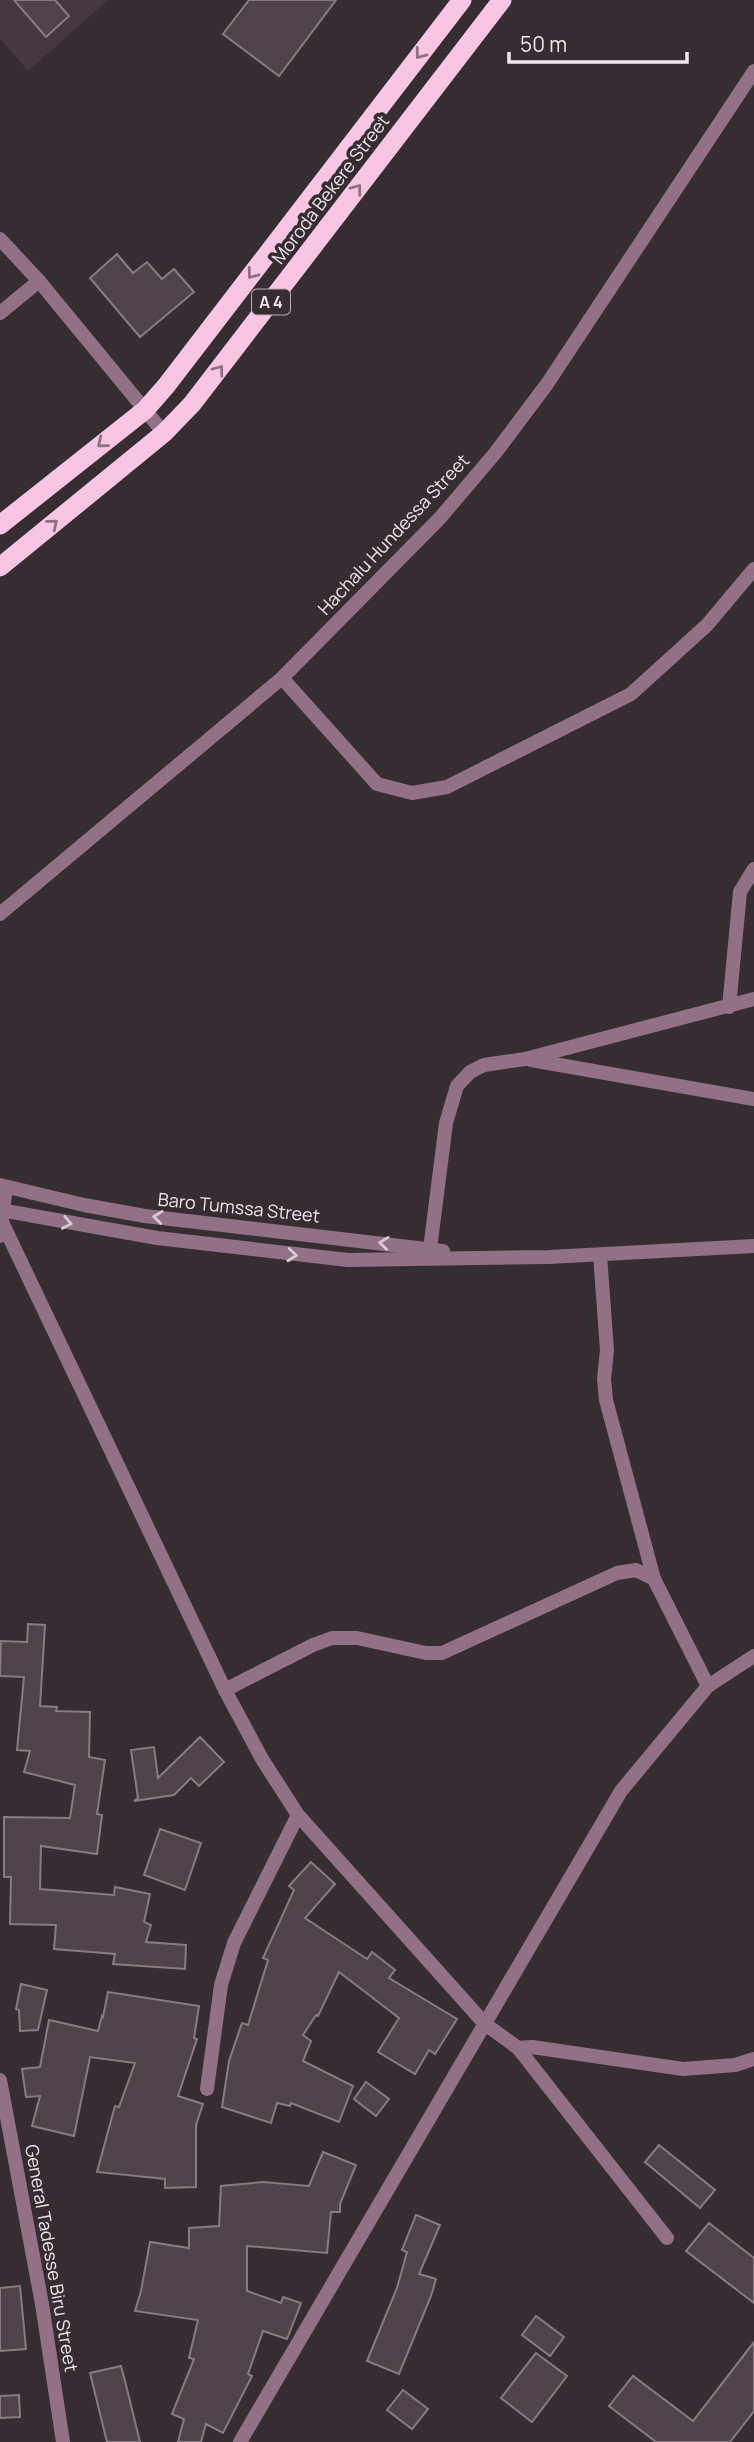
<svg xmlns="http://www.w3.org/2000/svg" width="754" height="2442" viewBox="0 0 754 2442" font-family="Manrope,sans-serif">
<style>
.built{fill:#45373f}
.building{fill:#4d4348;stroke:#867b80;stroke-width:2}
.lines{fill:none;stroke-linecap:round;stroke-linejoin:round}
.minor{stroke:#917183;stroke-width:14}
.tertiary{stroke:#917183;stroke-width:14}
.trunk{stroke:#f8c6e2;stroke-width:19}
.oneway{stroke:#8d7281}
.oneway2{stroke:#d7cad1}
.labels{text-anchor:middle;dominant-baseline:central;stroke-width:7;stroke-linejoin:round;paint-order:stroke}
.shield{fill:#362d32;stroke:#b7afb4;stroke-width:2}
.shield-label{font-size:16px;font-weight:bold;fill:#eee7eb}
.street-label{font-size:18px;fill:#eee7eb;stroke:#362d32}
</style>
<rect width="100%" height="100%" fill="#362d32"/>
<path class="built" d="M0,0H108L28,71L0,38Z"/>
<g class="building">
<path d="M14,0H55L69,16L46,37Z"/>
<path d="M249,0H336L279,76L223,34Z"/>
<path d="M117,254L133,273L147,262L162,279L174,269L194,292L140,337L90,278Z"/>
<path d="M28,1624L45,1625L40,1706L57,1707L56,1711L90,1712L89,1757L105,1760L97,1814L102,1815L97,1854L41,1846L40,1889L114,1895L115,1887L150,1894L144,1922L151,1925L146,1942L186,1945L185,1969L113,1964L115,1954L54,1949L56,1925L10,1924L11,1877H4V1817L70,1818L75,1785L24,1772L30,1751L17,1750L24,1677L0,1676L1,1641L27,1642Z"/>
<path d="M200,1737L224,1762L199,1786L191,1778L174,1795L134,1801L138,1798L131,1750L154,1747L158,1778Z"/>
<path d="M160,1829L201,1843L185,1890L144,1875Z"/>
<path d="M311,1862L335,1884L305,1918L367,1959L372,1952L395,1970L389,1978L457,2019L435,2054L429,2050L415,2074L378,2052L399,2018L339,1972L318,2016L316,2015L303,2035L311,2041L303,2061L353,2086L339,2122L291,2103L290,2106L277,2103L271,2123L222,2107L229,2061L242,2023L248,2025L268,1960L263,1958L294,1890L289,1886Z"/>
<path d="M21,1984L47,1990L38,2030L20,2031L19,2010L16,2009Z"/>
<path d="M108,1992L199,2006L194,2038L197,2039L178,2096L203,2104L196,2125V2187L165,2188V2179L97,2172L115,2106L119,2107L135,2063L90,2057L74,2136L32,2126L40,2096L26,2097L22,2069L40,2067L49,2020L98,2031L102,2016L103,2017Z"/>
<path d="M366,2082L389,2099L376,2116L354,2099Z"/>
<path d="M659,2145L715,2190L700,2208L645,2162Z"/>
<path d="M323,2152L356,2165L340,2204V2212H331L327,2253L247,2246V2291L281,2303L283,2297L301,2303L287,2339L263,2331L248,2374L252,2376L223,2433L206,2424L201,2442H178L184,2419L172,2414L194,2359L189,2358L198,2320L135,2311L141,2291L150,2242L189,2248V2228L219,2226L221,2186L263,2182L309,2186Z"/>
<path d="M416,2215L440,2225L419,2274L436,2279L431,2296L399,2374L367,2361L397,2288L407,2252L402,2250Z"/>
<path d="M709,2223L754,2258V2303L686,2251Z"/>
<path d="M20,2286L26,2349L0,2351V2288Z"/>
<path d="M536,2316L564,2337L550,2356L522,2335Z"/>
<path d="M754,2342V2411L730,2442H656L609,2406L633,2376L693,2421Z"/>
<path d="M536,2353L567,2376L532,2422L501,2398Z"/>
<path d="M121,2366L125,2381L140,2442H107L90,2373Z"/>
<path d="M403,2390L428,2409L412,2429L387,2410Z"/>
<path d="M19,2395L20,2417L0,2418V2396Z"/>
</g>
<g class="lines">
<g class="minor">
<path d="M0,239L39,281L164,433"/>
<path d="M0,313L39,281"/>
<path d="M282,678L377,784L412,793L447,787L631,694L707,625L754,569"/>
<path d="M0,914L282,678L440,518L496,452L547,384L754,71"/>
<path d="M729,1007L740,892L754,869"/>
<path d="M531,1060L754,1099"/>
<path d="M1,1220L225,1690L262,1759L298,1815L485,2024L518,2048L667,2238"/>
<path d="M430,1249L446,1123L457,1086L470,1072L484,1065L525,1059L754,999"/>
<path d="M600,1255L607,1350L604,1379L606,1400L654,1579"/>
<path d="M225,1690L313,1645L332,1638H357L426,1653H442L617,1573L636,1570L654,1579L708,1686"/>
<path d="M518,2048L532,2047L683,2069L735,2065L754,2059"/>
<path d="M207,2089L221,1985L234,1943L298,1815"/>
<path d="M240,2442L621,1791L708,1686L754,1656"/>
</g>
<g class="tertiary">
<path d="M0,1185L84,1205L145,1216L443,1251"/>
<path d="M0,1210L157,1238L348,1260L549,1257L754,1246"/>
<path d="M0,1236L6,1187"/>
<path d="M0,2080L42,2304L63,2442"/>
</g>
<g class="trunk">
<path d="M0,525L145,410L166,386L462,0"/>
<path d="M0,567L164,433L192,404L502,0"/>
</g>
</g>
<defs><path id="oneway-chevron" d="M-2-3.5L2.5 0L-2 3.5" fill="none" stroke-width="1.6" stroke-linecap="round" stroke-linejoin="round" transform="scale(1.75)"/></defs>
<g class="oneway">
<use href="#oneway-chevron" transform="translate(420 54) rotate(127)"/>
<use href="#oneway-chevron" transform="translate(357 189) rotate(-53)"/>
<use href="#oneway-chevron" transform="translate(252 274) rotate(127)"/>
<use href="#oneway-chevron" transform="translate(219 370) rotate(-53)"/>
<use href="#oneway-chevron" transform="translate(102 443) rotate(141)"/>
<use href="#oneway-chevron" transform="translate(53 524) rotate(-39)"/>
</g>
<g class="oneway2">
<use href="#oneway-chevron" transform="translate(158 1217) rotate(-173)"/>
<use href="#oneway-chevron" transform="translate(67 1223) rotate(11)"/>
<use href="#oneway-chevron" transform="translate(384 1243) rotate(-173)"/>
<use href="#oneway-chevron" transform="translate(292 1255) rotate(6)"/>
</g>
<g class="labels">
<rect class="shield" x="252" y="289.5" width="38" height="25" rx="5"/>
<g class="shield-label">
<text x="271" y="302">A 4</text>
</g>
<g class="street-label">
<text transform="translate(330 189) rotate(-53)">Moroda Bekere Street</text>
<text transform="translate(393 534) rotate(-47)">Hachalu Hundessa Street</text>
<text transform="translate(239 1207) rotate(6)">Baro Tumssa Street</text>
<text transform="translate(52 2258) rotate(80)">General Tadesse Biru Street</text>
</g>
</g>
<path d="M509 52v10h178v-10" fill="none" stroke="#eee7eb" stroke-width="3.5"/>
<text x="520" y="52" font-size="21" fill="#eee7eb" stroke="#362d32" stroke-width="5" paint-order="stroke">50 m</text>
</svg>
